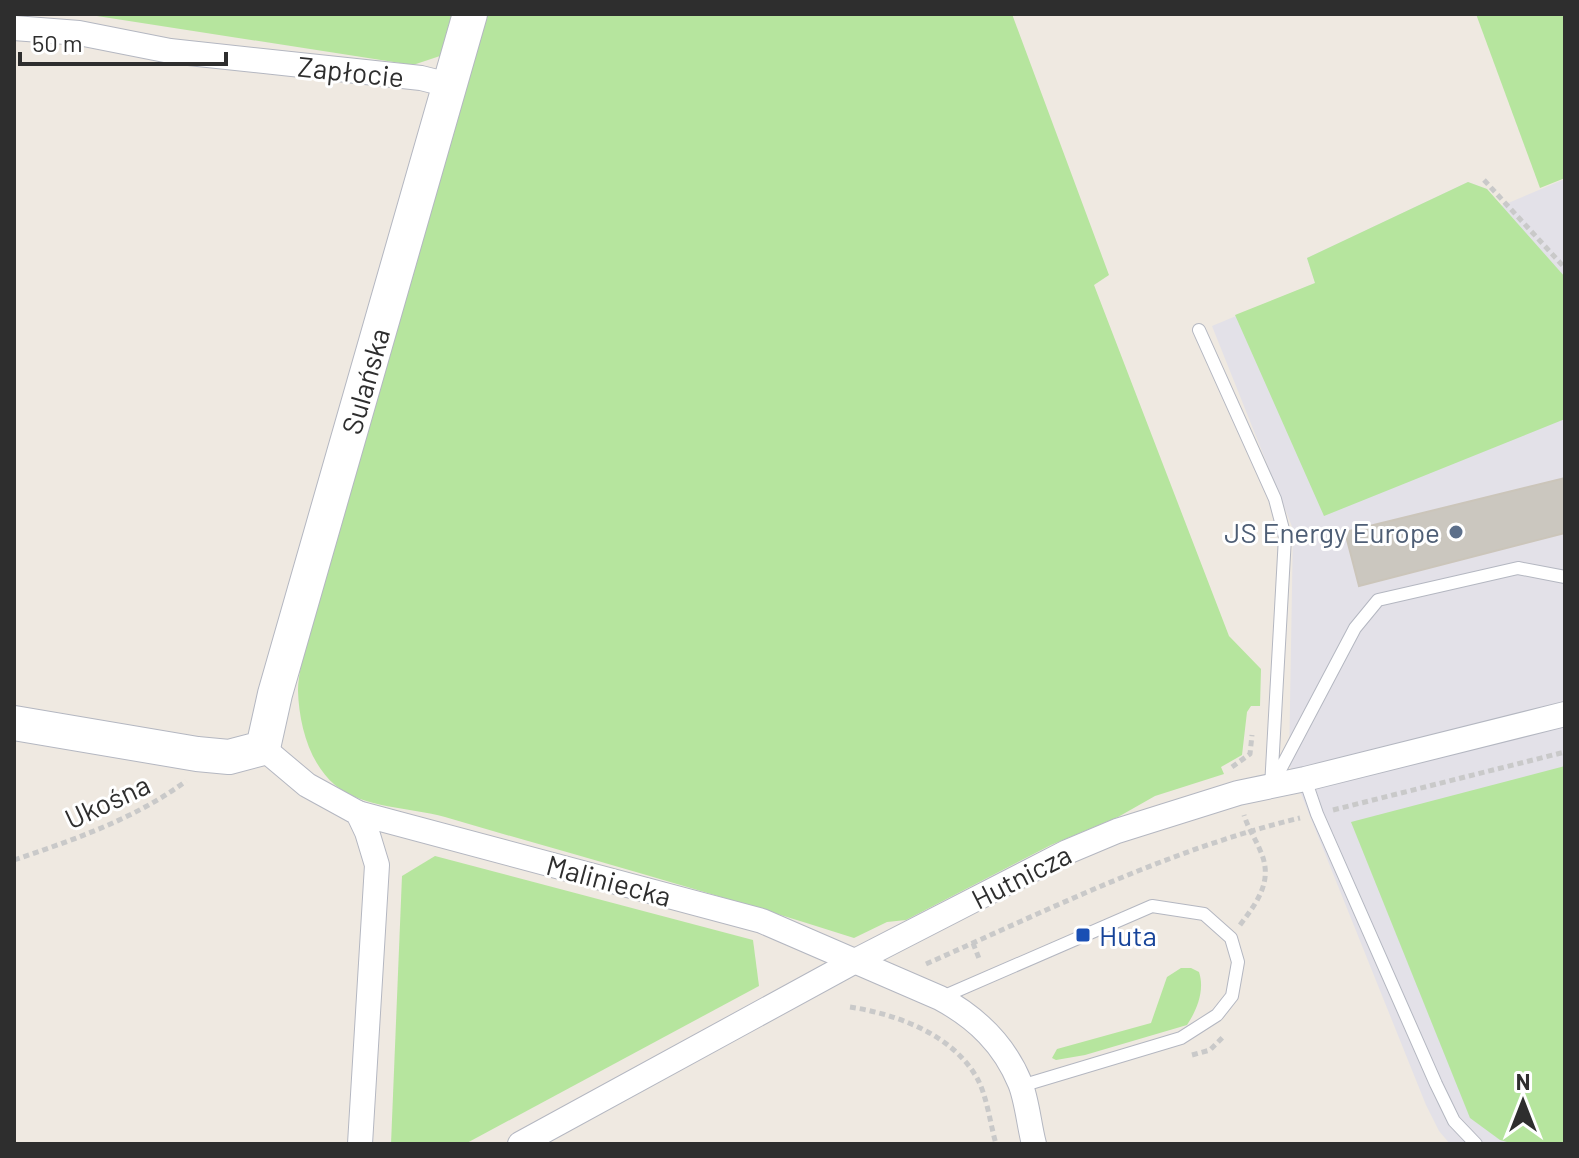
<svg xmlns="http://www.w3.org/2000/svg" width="1579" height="1158" viewBox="0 0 1579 1158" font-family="Barlow,sans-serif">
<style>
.industrial{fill:#e3e1e8}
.green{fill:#b6e59e}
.building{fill:#cbc7bf;stroke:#cbc5ba;stroke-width:2}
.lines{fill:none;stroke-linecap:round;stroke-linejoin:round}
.lane-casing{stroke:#b4b7c1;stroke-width:14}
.street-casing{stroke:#b4b7c1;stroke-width:26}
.secondary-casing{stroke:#b4b7c1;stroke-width:36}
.path{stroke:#c9c9c9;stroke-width:5;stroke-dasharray:6 4;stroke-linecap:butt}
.lane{stroke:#fff;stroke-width:12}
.street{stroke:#fff;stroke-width:24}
.secondary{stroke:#fff;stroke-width:34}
.service-dot{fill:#5c6f8a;stroke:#fff;stroke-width:3}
.transit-dot{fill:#1a4fb4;stroke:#fff;stroke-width:3}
.labels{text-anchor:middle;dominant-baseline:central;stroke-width:6;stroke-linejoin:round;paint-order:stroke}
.street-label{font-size:28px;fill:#2e2e2e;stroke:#fff}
.service-label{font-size:28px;fill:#4e5e75;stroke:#fff;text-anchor:end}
.transit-label{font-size:28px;fill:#164399;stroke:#fff;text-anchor:start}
</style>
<rect width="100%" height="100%" fill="#efe9e1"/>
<path class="industrial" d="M1565,179V1144H1450L1439,1131L1426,1105L1289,764L1293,529L1212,326L1315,283L1307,258L1468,182L1487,189L1501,206Z"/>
<g class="green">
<path d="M84,14H457L446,54L413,65Z"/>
<path d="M483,14H1012L1109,275L1094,285L1229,636L1261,669L1260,706H1251L1247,712L1242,755L1221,767L1224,774L1155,796L1118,817L1051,845L906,920L887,922L854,938C718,894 581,857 445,817C410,807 364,809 335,785C309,763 299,724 298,691C298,674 304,654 307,637Z"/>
<path d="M1476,14H1565V178L1540,188Z"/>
<path d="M1468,182L1487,189L1565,277V419L1324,516L1235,315L1315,283L1307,258Z"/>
<path d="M1565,766V1144H1514L1500,1140L1470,1118L1351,822Z"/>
<path d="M435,856L753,940L759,986L465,1144H391L402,876Z"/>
<path d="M1181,968H1191L1199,972C1205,990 1197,1010 1187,1025L1085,1055L1056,1060L1052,1058L1057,1049L1151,1023L1167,977Z"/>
</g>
<path class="building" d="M1565,478V533L1359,586L1345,532Z"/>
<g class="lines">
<g class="lane-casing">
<g id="lane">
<path d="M1199,330L1275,499L1285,537L1271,787L1355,628L1378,600L1518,568L1565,577"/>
<path d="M1305,779L1317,814L1436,1084L1454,1121L1476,1144"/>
<path d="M940,998L1152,906L1204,914L1231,938L1238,962L1232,996L1217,1015L1181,1038L1021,1086"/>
</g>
</g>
<g class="street-casing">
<g id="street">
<path d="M14,28L79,33L170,51L421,78L449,85"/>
<path d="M263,748L307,785L358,813L367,832L377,865L360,1144"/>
<path d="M358,813L762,921L940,998C977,1018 1004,1044 1020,1083C1027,1100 1029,1125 1034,1144"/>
<path d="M520,1144L857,960L1067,852L1117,831L1238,793L1305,779L1565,714"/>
</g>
</g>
<g class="secondary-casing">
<path id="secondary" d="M14,723L197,754L229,757L263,748L275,694L470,14"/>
</g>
<g class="path">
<path d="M1484,180L1565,268"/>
<path d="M1232,767L1250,754L1252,735"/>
<path d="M1333,810L1565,752"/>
<path d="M14,860C73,840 135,819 186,781"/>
<path d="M1240,925C1258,901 1274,880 1260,850C1255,838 1248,828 1244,815"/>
<path d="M973,943L980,961"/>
<path d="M926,964C1048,910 1170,849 1300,818"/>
<path d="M850,1007C896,1014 952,1034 977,1078C987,1096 990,1123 996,1144"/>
<path d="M1192,1055L1210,1050L1224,1036"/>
</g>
<use href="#lane" class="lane"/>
<use href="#street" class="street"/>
<use href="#secondary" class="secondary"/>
</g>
<circle class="service-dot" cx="1456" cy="532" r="8"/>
<rect class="transit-dot" x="1075" y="927" width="16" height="16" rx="4"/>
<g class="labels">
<g class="street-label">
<text transform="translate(351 71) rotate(6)">Zapłocie</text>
<text transform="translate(365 381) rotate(-74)">Sulańska</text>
<text transform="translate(107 801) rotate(-25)">Ukośna</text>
<text transform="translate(1021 876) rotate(-27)">Hutnicza</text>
<text transform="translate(609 880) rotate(15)">Maliniecka</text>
</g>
<g class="service-label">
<text x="1440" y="532">JS Energy Europe</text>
</g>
<g class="transit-label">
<text x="1099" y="935">Huta</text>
</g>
</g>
<rect width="1579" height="1158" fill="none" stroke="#2e2e2e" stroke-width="32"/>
<g transform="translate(1523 1102)" stroke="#ffffff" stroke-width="6" paint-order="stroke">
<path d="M0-6L14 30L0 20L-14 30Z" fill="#2e2e2e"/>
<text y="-12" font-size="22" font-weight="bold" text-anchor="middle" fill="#2e2e2e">N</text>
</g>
<path d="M20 52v12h206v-12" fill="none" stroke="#2e2e2e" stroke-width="4"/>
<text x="32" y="52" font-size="24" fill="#2e2e2e" stroke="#ffffff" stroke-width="6" paint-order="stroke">50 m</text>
</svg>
